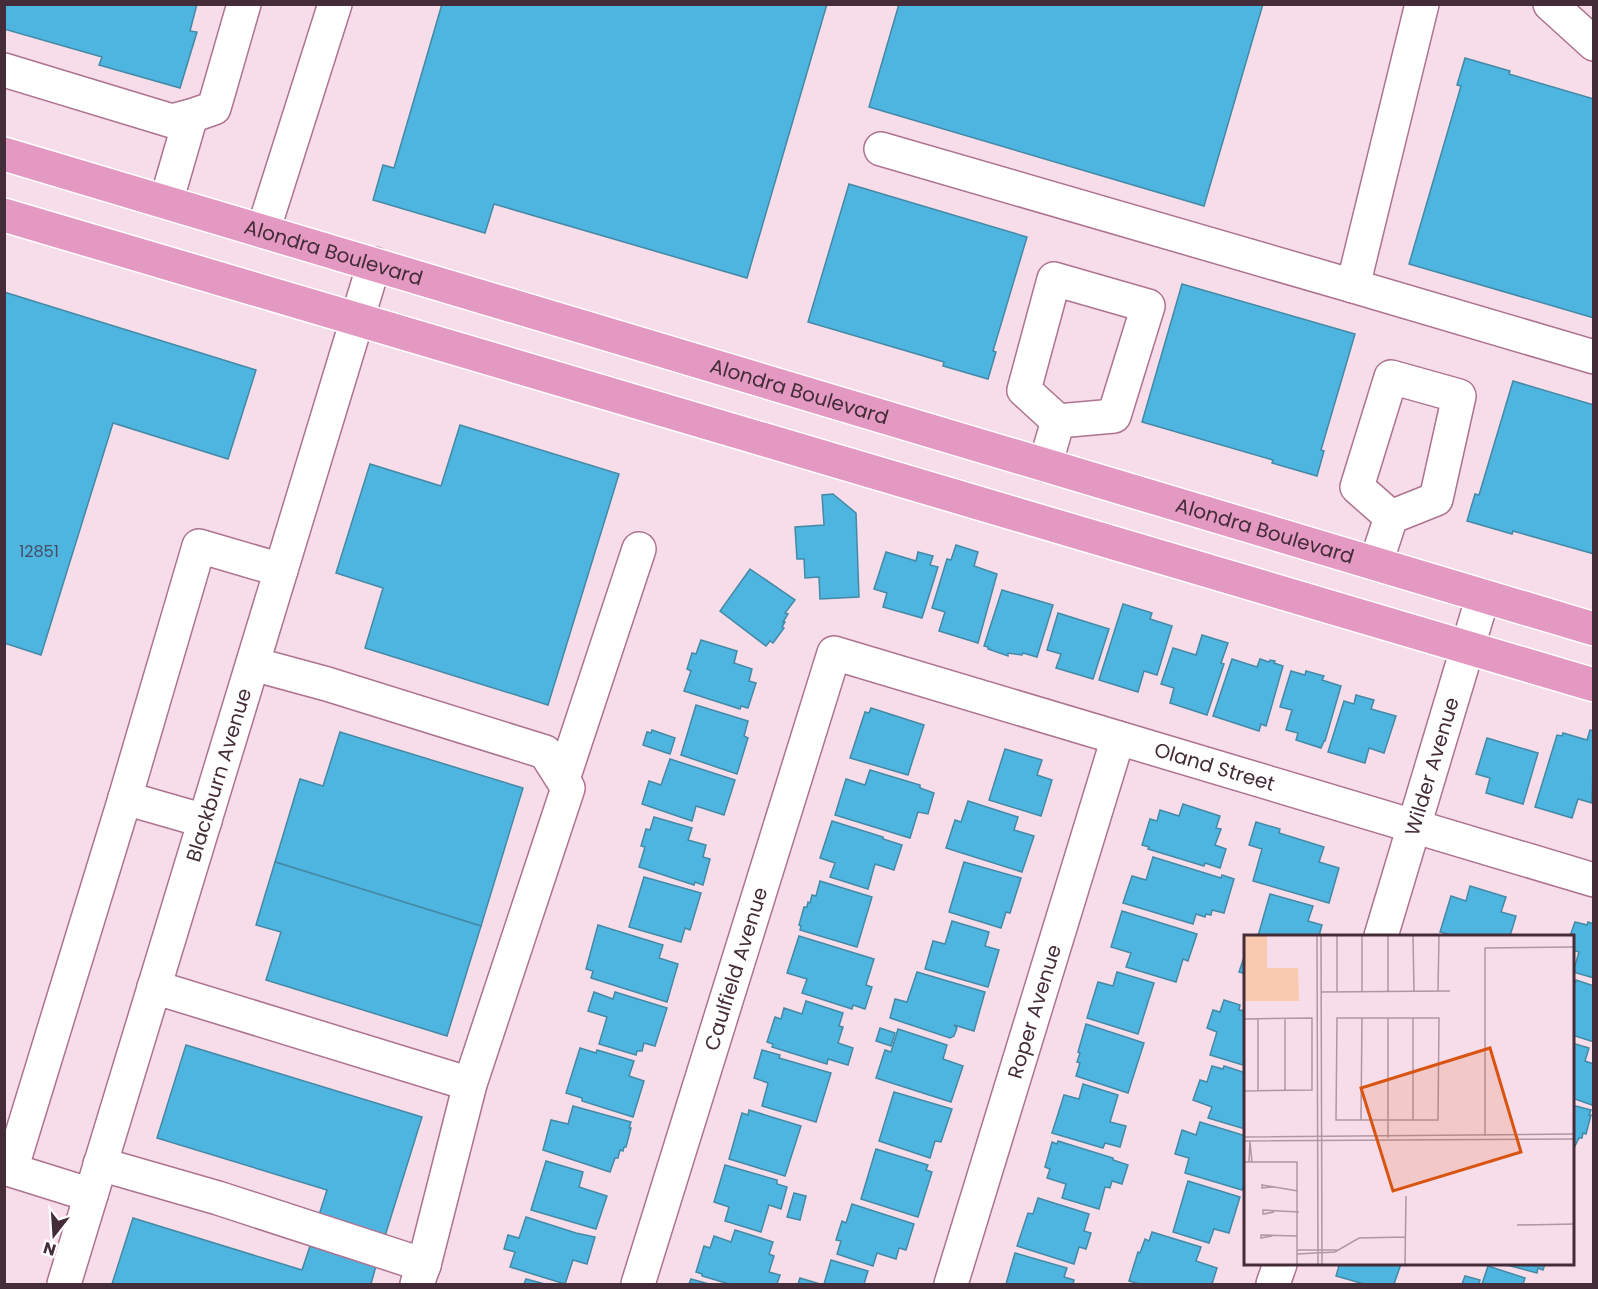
<svg xmlns="http://www.w3.org/2000/svg" width="1598" height="1289" viewBox="0 0 1598 1289" font-family="Poppins,sans-serif">
<style>
.building{fill:#4db5e0;stroke:#4489a6;stroke-width:1.5}
.lines{fill:none;stroke-linecap:round;stroke-linejoin:round}
.minor-casing{stroke:#ad7390;stroke-width:36}
.major-casing{stroke:#fff;stroke-width:36}
.minor{stroke:#fff;stroke-width:33}
.major{stroke:#e499c3;stroke-width:33}
.labels{text-anchor:middle;dominant-baseline:central;stroke-width:4.5;stroke-linejoin:round;paint-order:stroke}
.number-label{font-size:16px;fill:#464e62}
.street-label{font-size:20px;fill:#442c38;stroke:#fff}
.inset-road{fill:none;stroke:#af96a2;stroke-width:1.5}
.view{fill:#d85410;fill-opacity:0.15;stroke:#d85410;stroke-width:3}
.inset-edge{fill:none;stroke:#442c38;stroke-width:3}
</style>
<rect width="100%" height="100%" fill="#f7dde9"/>
<g class="building">
<path d="M4,4H197L190,31L197,32L180,88L99,65L102,57L4,29Z"/>
<path d="M442,4H827L747,278L494,204L485,233L373,200L383,165L394,168Z"/>
<path d="M899,4H1263L1204,206L869,107Z"/>
<path d="M1465,58L1510,71L1509,74L1594,99V318L1409,264L1461,86L1457,85Z"/>
<path d="M849,184L1027,237L993,351L996,352L988,379L943,366L944,362L808,322Z"/>
<path d="M1182,284L1355,334L1321,450L1324,451L1317,476L1272,463L1273,460L1142,422Z"/>
<path d="M4,292L256,370L228,459L113,423L41,655L4,643Z"/>
<path d="M1513,381L1594,405V554L1513,531L1512,534L1467,521L1475,494L1479,495Z"/>
<path d="M460,425L619,474L548,705L365,648L383,588L336,573L370,464L441,486Z"/>
<path d="M833,494L856,513L859,597L820,599L819,577L805,578L804,559H797L795,527L824,525L822,495Z"/>
<path d="M956,545L978,552L974,566L997,574L978,643L939,631L945,612L932,608L947,559L951,560Z"/>
<path d="M886,552L916,561L918,552L933,556L930,565L938,567L922,618L883,607L887,593L874,589Z"/>
<path d="M750,569L795,600L785,613L788,614L783,622H785L782,627L784,628L773,643L770,641L766,646L720,611Z"/>
<path d="M1002,590L1053,605L1037,657L1023,653L1022,655L1008,653V656L988,649V647L984,646Z"/>
<path d="M1123,604L1152,613L1150,619L1172,626L1157,675L1144,671L1138,692L1099,680Z"/>
<path d="M1058,613L1109,629L1093,679L1056,668L1061,654L1047,650Z"/>
<path d="M1202,635L1228,643L1221,663L1224,664L1207,715L1170,703L1174,688L1161,684L1173,648L1196,655Z"/>
<path d="M701,640L737,651L734,663L752,669L749,681L756,683L748,708L741,706L740,709L684,691L691,671L687,669L692,653L696,654Z"/>
<path d="M1232,659L1257,667L1260,659L1269,662L1270,660L1275,661L1274,663L1283,666L1266,726L1261,724L1259,731L1213,716Z"/>
<path d="M1291,671L1305,675L1306,671L1324,676L1322,680L1341,686L1325,741H1324L1321,748L1296,740L1298,733L1286,730L1292,710L1280,707Z"/>
<path d="M1356,695L1374,700L1371,709L1396,716L1384,753L1369,748L1365,763L1328,752L1344,701L1354,704Z"/>
<path d="M696,705L748,721L744,736L748,738L737,774L681,755Z"/>
<path d="M871,708L924,725L908,775L850,758L865,712L869,713Z"/>
<path d="M652,730L675,738L670,754L643,745L647,732L651,733Z"/>
<path d="M1590,730L1594,731L1592,803L1578,799L1572,818L1535,807L1557,735L1562,736L1563,733L1587,740Z"/>
<path d="M340,732L523,788L481,926L275,862L300,779L323,786Z"/>
<path d="M1487,738L1538,753L1523,804L1486,793L1490,778L1476,774Z"/>
<path d="M1005,749L1042,760L1037,775L1052,780L1041,816L989,800Z"/>
<path d="M670,759L735,780L724,815L696,806L692,821L642,804L649,781L661,785Z"/>
<path d="M870,770L920,785V788L934,793L928,814L918,812L910,838L835,815L846,779L865,785Z"/>
<path d="M968,801L1018,817L1014,830L1034,836L1022,872L946,848L955,820L961,822Z"/>
<path d="M1183,804L1220,816L1216,828L1221,829L1215,845L1226,849L1220,868L1205,863L1204,866L1148,849L1149,847L1142,845L1150,819L1157,821L1160,810L1179,816Z"/>
<path d="M654,817L692,828L688,840L706,845L703,857L710,859L703,885L695,882L694,885L639,867L645,847L641,846L646,829L650,830Z"/>
<path d="M832,821L883,837V839L902,845L894,870L875,864L868,889L830,877L835,863L820,858Z"/>
<path d="M1256,822L1280,829L1279,833L1324,847L1319,862L1339,868L1329,903L1253,881L1262,849L1249,845Z"/>
<path d="M1153,857L1221,878L1222,875L1234,879L1224,913L1212,910L1211,915L1206,914L1205,917L1196,914L1193,924L1123,903L1132,876L1146,880Z"/>
<path d="M275,862L481,926L447,1036L266,980L281,932L256,925Z"/>
<path d="M964,862L1021,878L1010,913L1006,912L1001,928L949,912Z"/>
<path d="M644,877L701,893L690,930L685,928L681,942L629,927Z"/>
<path d="M820,881L872,897L857,947L800,930L801,926L799,925L804,907H807L808,902L810,903L812,895L816,896Z"/>
<path d="M1470,886L1506,897L1501,912L1516,916L1510,936H1455L1440,932L1451,896L1466,901Z"/>
<path d="M1270,894L1313,906L1308,921L1322,925L1319,936H1258Z"/>
<path d="M1122,911L1197,934L1188,961L1183,959L1176,982L1126,967L1131,953L1111,947Z"/>
<path d="M952,921L989,932L985,946L999,950L988,987L925,969L933,941L945,944Z"/>
<path d="M1575,922L1587,925L1588,922L1594,924V978L1573,972L1579,952L1572,950V936H1570Z"/>
<path d="M598,925L663,945L659,958L678,964L667,1002L591,978L593,971L586,969Z"/>
<path d="M799,936L874,959L866,985L872,987L865,1009L853,1005L852,1009L802,993L807,979L787,973Z"/>
<path d="M1245,954H1246V974L1239,972Z"/>
<path d="M917,972L985,992L974,1031L954,1025L957,1028L954,1036L950,1038L890,1018L895,999L907,1002Z"/>
<path d="M1117,972L1154,983L1138,1034L1087,1018L1098,982L1113,986Z"/>
<path d="M1576,980L1594,986V1042L1572,1035V983L1575,984Z"/>
<path d="M594,992L613,999L615,992L667,1008L655,1046L644,1043L642,1051H637L636,1055L599,1044L607,1017L588,1011Z"/>
<path d="M1224,1000L1240,1005L1239,1010L1246,1011V1066L1210,1055L1217,1032L1207,1028L1213,1010L1220,1012Z"/>
<path d="M806,1001L843,1013L839,1026L843,1027L838,1043L853,1048L848,1065L828,1059L827,1064L772,1047L773,1044L767,1042L775,1017L781,1019L784,1008L802,1014Z"/>
<path d="M1086,1024L1144,1043L1128,1093L1076,1076L1080,1063L1077,1062L1080,1053L1078,1052Z"/>
<path d="M880,1028L895,1033L891,1046L876,1041Z"/>
<path d="M898,1029L947,1045L943,1059L963,1066L951,1102L876,1078L885,1050L891,1052Z"/>
<path d="M1572,1043L1589,1048L1585,1061L1594,1064V1100L1592,1105L1572,1098Z"/>
<path d="M186,1045L422,1117L385,1236L319,1215L327,1190L157,1138Z"/>
<path d="M580,1048L596,1053L597,1050L634,1061L629,1076L644,1081L633,1117L582,1101V1098L566,1093Z"/>
<path d="M762,1050L780,1055L779,1058L831,1073L816,1122L762,1106L768,1083L754,1078Z"/>
<path d="M1212,1066L1223,1069L1224,1066L1246,1073L1245,1129L1208,1118L1212,1107L1193,1100L1200,1080L1207,1082Z"/>
<path d="M1083,1084L1118,1095L1110,1122L1126,1126L1120,1147L1105,1143L1103,1148L1052,1133L1064,1095L1079,1099Z"/>
<path d="M894,1092L952,1109L941,1142L935,1141L930,1158L879,1141Z"/>
<path d="M1572,1105L1591,1110L1589,1115H1591L1586,1134L1583,1133L1582,1138H1579L1572,1152Z"/>
<path d="M573,1106L631,1122L629,1128H631L626,1147H624L623,1151L620,1150L618,1158H615L610,1172L543,1150L551,1120L568,1124Z"/>
<path d="M749,1110L801,1126L785,1176L729,1159L742,1113L748,1115Z"/>
<path d="M1200,1122L1246,1136V1177L1242,1190L1185,1173L1189,1158L1175,1154L1182,1130L1196,1135Z"/>
<path d="M1058,1141L1113,1158V1160L1128,1165L1122,1184L1112,1181L1110,1188L1105,1187L1099,1209L1062,1198L1066,1184L1047,1178L1050,1169L1045,1167L1052,1142L1057,1144Z"/>
<path d="M876,1149L928,1165L926,1170L932,1172L918,1217L861,1199Z"/>
<path d="M546,1161L583,1172L579,1187L607,1196L596,1229L531,1210Z"/>
<path d="M725,1165L777,1180V1184L787,1187L781,1209L769,1205L761,1232L725,1221L729,1207L714,1202Z"/>
<path d="M1188,1181L1240,1197L1229,1233L1214,1229L1209,1243L1173,1232Z"/>
<path d="M794,1193L806,1196L800,1220L787,1217Z"/>
<path d="M1038,1198L1089,1214L1084,1231L1091,1233L1086,1249L1079,1247L1074,1264L1017,1246L1028,1213L1033,1214Z"/>
<path d="M852,1204L914,1224L906,1250L899,1248L896,1259L877,1253L873,1266L837,1254L841,1241L836,1240L842,1221L846,1223Z"/>
<path d="M526,1217L576,1233L595,1237L587,1264L573,1260L565,1284L510,1267L515,1252L504,1249L508,1235L519,1238Z"/>
<path d="M133,1218L302,1270L310,1246L376,1266L371,1284H112Z"/>
<path d="M735,1230L773,1242L769,1254L774,1256L769,1272L780,1275L777,1284H729L702,1276V1274L696,1272L704,1246L710,1248L714,1236L731,1242Z"/>
<path d="M1152,1232L1201,1247L1196,1261L1217,1268L1212,1284H1140L1129,1281L1138,1252L1140,1253L1145,1239L1149,1241Z"/>
<path d="M1015,1253L1067,1268L1064,1277L1074,1280L1073,1284H1006Z"/>
<path d="M831,1260L868,1271L864,1284H824Z"/>
<path d="M1336,1264H1401L1394,1284H1364L1336,1276L1339,1266L1336,1265Z"/>
<path d="M1503,1264H1545L1543,1270L1538,1268L1537,1273Z"/>
<path d="M1488,1266L1525,1278L1523,1284H1482Z"/>
<path d="M1465,1276L1480,1280L1479,1284H1462Z"/>
<path d="M800,1278L820,1284H798Z"/>
<path d="M526,1279L545,1284H524Z"/>
<path d="M691,1279L709,1284H689Z"/>
</g>
<g class="lines">
<g class="minor-casing">
<g id="minor">
<path d="M1422,4L1353,286L1594,357"/>
<path d="M1550,4L1594,44"/>
<path d="M4,70L172,121L191,116L166,202"/>
<path d="M191,116L214,108L244,4"/>
<path d="M881,149L1353,286"/>
<path d="M263,231L335,4"/>
<path d="M1045,465L1058,421L1114,416L1148,306L1054,279L1024,390L1058,421"/>
<path d="M1376,563L1391,517L1436,499L1459,396L1391,377L1357,487L1391,517"/>
<path d="M253,664L327,684L545,752L568,788L470,1084L424,1265L417,1284"/>
<path d="M563,779L639,549"/>
<path d="M205,821L125,798L199,546L281,570"/>
<path id="s1" d="M1381,936L1483,596"/>
<path d="M154,987L470,1084"/>
<path d="M100,1164L218,1198L424,1265"/>
<path d="M91,1195L11,1170L125,798"/>
<path id="s2" d="M64,1284L374,264"/>
<path id="s3" d="M638,1284L834,653L1594,880"/>
<path id="s4" d="M951,1284L1118,738"/>
<path d="M1273,1284L1280,1264"/>
</g>
</g>
<g class="major-casing">
<g id="major">
<path id="s5" d="M4,154L1594,629"/>
<path d="M4,215L1594,685"/>
</g>
</g>
<use href="#minor" class="minor"/>
<use href="#major" class="major"/>
</g>
<g class="labels">
<g class="number-label">
<text x="39" y="551">12851</text>
</g>
<g class="street-label">
<text stroke="none"><textPath href="#s5" startOffset="344">Alondra Boulevard</textPath></text>
<text stroke="none"><textPath href="#s5" startOffset="830">Alondra Boulevard</textPath></text>
<text stroke="none"><textPath href="#s5" startOffset="1316">Alondra Boulevard</textPath></text>
<text stroke="none"><textPath href="#s1" startOffset="177">Wilder Avenue</textPath></text>
<text stroke="none"><textPath href="#s3" startOffset="1058">Oland Street</textPath></text>
<text stroke="none"><textPath href="#s2" startOffset="532">Blackburn Avenue</textPath></text>
<text stroke="none"><textPath href="#s3" startOffset="330">Caulfield Avenue</textPath></text>
<text stroke="none"><textPath href="#s4" startOffset="285">Roper Avenue</textPath></text>
</g>
</g>
<g transform="translate(1244 935)">
<rect width="330" height="330" fill="#f7dde9"/>
<path d="M0,1H23V33H54L55,66H0Z" fill="#f9c9b0"/>
<path class="inset-road" d="M73,1L74,329M77,1L78,329M169,1L170,57M194,56L195,1M77,57L206,56M93,57V1M118,57V1M144,57V1M93,83H195L194,185H92ZM0,84L68,83V155L0,156M14,84V156M41,155V84M117,185L118,83M169,185V83M241,201V13L330,12M0,202L330,199M144,203V83M0,206L330,204M6,207L8,227M0,227H53V329M5,227L6,206M29,252L18,253V250L54,256M30,277L19,279V275L55,277M273,290L330,289M28,301L17,303V300L53,301M53,315H93M53,319L91,317L115,303L161,302M161,329L162,261"/>
<path class="view" d="M246,113L277,217L149,256L117,153Z"/>
<rect width="330" height="330" class="inset-edge"/>
</g>
<rect width="1598" height="1289" fill="none" stroke="#442c38" stroke-width="12"/>
<g transform="translate(54 1235) rotate(197)" stroke="#ffffff" stroke-width="4.5" paint-order="stroke">
<path d="M0-4.5L10 22L0 15L-10 22Z" fill="#442c38"/>
<text y="-9" font-size="16" font-weight="bold" text-anchor="middle" fill="#442c38">N</text>
</g>
</svg>
